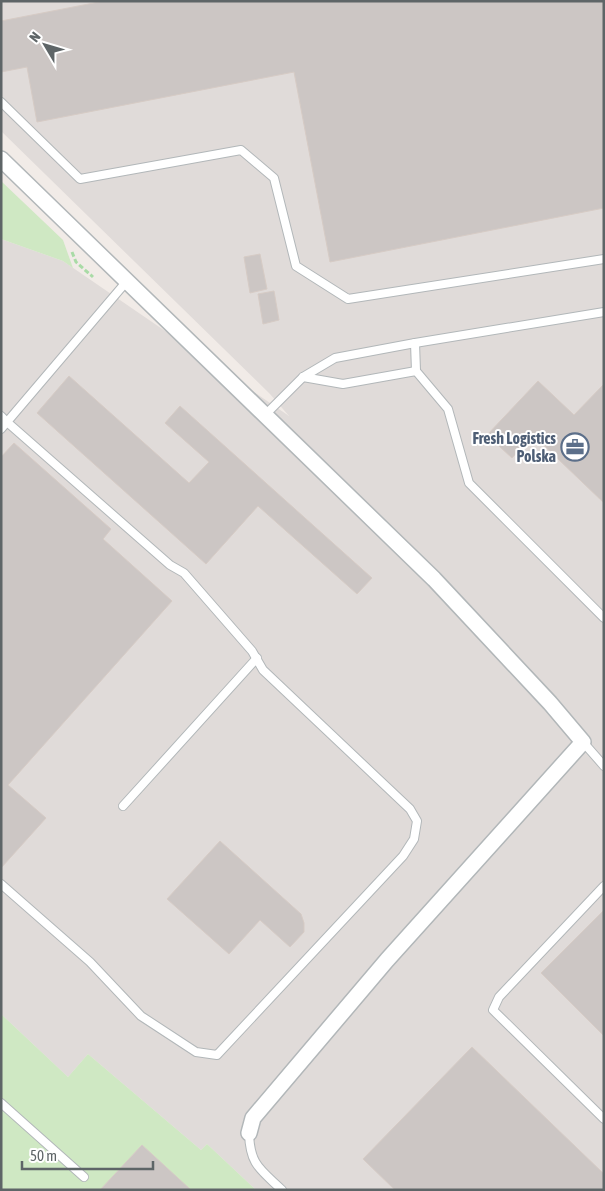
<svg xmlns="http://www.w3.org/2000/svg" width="605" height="1191" viewBox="0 0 605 1191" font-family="'Asap Condensed',sans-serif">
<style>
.industrial{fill:#e0dbd9}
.grass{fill:#cfe8c3}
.building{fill:#ccc6c4;stroke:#d6cbc5}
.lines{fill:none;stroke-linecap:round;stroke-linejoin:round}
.lane-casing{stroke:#b2b7b9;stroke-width:10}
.street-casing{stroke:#b2b7b9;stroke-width:18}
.path{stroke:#a9dba6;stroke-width:3;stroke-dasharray:5 2.5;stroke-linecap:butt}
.lane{stroke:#fff;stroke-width:8}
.street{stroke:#fff;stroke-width:15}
.labels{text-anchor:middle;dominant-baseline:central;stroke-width:4;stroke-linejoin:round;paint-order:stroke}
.service-label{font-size:16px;font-weight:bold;fill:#4e5e75;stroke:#fff;text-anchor:end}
</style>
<rect width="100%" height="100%" fill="#f1ebe7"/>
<path class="industrial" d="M1,1H604V1190H256L207,1144L201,1150L88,1054L68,1077L1,1014V239L63,261L289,416L270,394L1,131Z"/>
<g class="grass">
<path d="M1,181L63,240L73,268L63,261L1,239Z"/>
<path d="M1,1014L68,1077L88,1054L201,1150L207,1144L256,1190H189L142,1145L100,1190H1Z"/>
</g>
<g class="building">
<path d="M104,1H604V208L330,262L294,72L37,122L27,67L1,72V21Z"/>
<path d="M260,254L267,289L250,293L244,257Z"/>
<path d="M274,291L279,320L263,324L258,294Z"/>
<path d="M69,376L189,483L209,462L165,423L180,406L372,578L357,594L258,506L206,564L37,413Z"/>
<path d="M538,381L574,415L604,384V503L533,435L512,458L487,435Z"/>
<path d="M14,443L111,529L103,539L172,601L8,785L46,818L1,868V457Z"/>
<path d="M220,841L301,914L304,923V932L290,947L260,920L229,954L167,899Z"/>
<path d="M604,910V1036L541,973Z"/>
<path d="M472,1047L604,1174V1190H395L363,1159Z"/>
<path d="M142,1145L191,1190H100Z"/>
</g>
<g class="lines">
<g class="lane-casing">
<g id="lane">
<path d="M1,102L80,179L241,150L274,178L296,266L348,299L604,259"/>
<path d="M415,343L416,371L448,409L469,483L604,618"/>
<path d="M303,377L343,384L416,371"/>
<path d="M265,415L303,377L335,358L415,343L604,312"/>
<path d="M1,416L7,422L1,429"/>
<path d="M583,742L604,766"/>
<path d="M123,806L257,658"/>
<path d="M1,884L90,962L141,1016L196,1052L217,1055L403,856L414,839L417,821L410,809L263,670L252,651L184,573L170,565L7,422L127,281"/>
<path d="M604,886L499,997L493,1010L604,1119"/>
<path d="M1,1103L84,1177"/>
<path d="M249,1133C250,1165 260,1169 282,1190"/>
</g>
</g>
<g class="street-casing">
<path id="street" d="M1,159L434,579L550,703L583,742L387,960L253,1118L249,1133"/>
</g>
<path class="path" d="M72,252L76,262L93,277"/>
<use href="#lane" class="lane"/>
<use href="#street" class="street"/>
</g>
<defs>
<g id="office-ring" transform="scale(1.4375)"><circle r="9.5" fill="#fff" stroke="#5c6f8a" stroke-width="1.5"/><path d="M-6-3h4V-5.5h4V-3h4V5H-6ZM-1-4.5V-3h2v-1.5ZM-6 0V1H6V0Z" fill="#5c6f8a"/></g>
</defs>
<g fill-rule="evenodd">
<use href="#office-ring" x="575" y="447"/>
</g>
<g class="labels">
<g class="service-label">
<text x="556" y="438">Fresh Logistics<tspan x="556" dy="18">Polska</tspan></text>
</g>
</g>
<rect width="605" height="1191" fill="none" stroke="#5e6567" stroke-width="5"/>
<g transform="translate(45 45) rotate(308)" stroke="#ffffff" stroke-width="4" paint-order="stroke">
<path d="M0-4L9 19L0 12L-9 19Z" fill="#5e6567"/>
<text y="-8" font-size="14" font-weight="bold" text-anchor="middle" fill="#5e6567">N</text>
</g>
<path d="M22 1161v8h131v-8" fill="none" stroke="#5e6567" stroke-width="2.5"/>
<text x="30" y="1161" font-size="15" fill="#5e6567" stroke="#ffffff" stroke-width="4" paint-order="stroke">50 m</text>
</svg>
